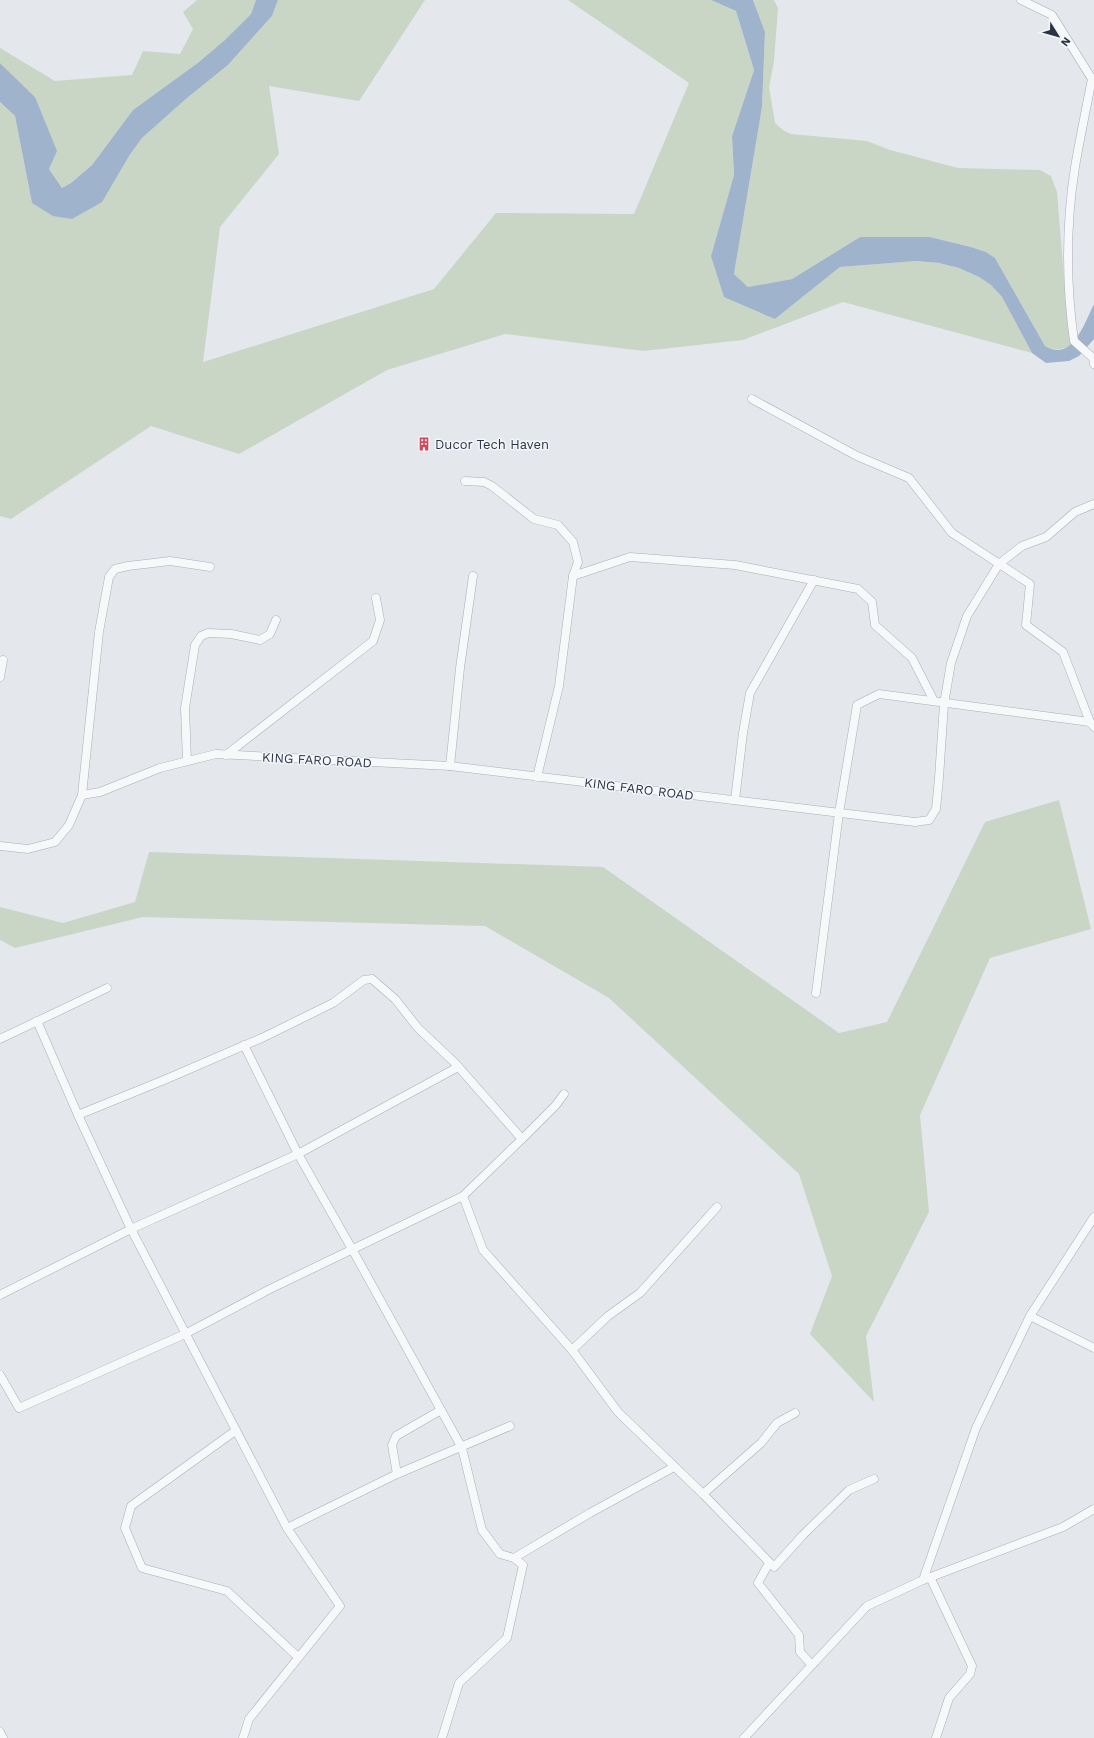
<svg xmlns="http://www.w3.org/2000/svg" width="1094" height="1738" viewBox="0 0 1094 1738" font-family="'Work Sans',sans-serif">
<style>
.green{fill:#c9d6c5}
.water{fill:#9fb4cc}
.lines{fill:none;stroke-linecap:round;stroke-linejoin:round}
.minor-casing{stroke:#a9aeb7;stroke-width:9}
.minor{stroke:#f7f8fa;stroke-width:8}
.labels{text-anchor:middle;dominant-baseline:central;stroke-width:3;stroke-linejoin:round;paint-order:stroke}
.poi-label{font-size:13px;fill:#2b3445;stroke:#f4f6f9;text-anchor:start}
.street-label{font-size:13px;fill:#2b3445;stroke:#f4f6f9}
</style>
<rect width="100%" height="100%" fill="#e4e7ec"/>
<g class="green">
<path d="M197,0H256L251,14L225,41L199,62L133,110L92,165L71,183L62,188L49,169L35,97L0,63V48L55,81L132,75L143,51L180,54L193,29L183,12Z"/>
<path d="M278,0H425L359,101L269,86L279,154L220,227L203,362L434,289L496,213L634,214L689,83L568,0H711L736,11L754,70L732,136L734,175L711,256L775,319L840,267L916,261L939,263L959,268L979,277L991,285L1002,297L1032,353L843,302L743,340L643,351L505,334L387,370L239,454L151,426L11,519L0,516V102L15,116L32,203L129,156L142,138L187,98L228,65L272,16Z"/>
<path d="M753,0H774L778,8L774,61L769,87L775,123L783,130L791,134L867,141L890,150L958,168L1040,170L1051,176L1057,192L1067,316L1070,339L1072,344C1063,350 1055,352 1045,346L995,258L986,252L971,247L930,237H860L792,279L748,287L734,274L762,107L765,32Z"/>
<path d="M1059,800L1091,929L990,958L920,1115L929,1212L866,1336L874,1402L810,1334L832,1276L799,1174L609,998L485,926L143,917L15,948L0,940V907L63,923L135,902L149,852L603,867L839,1033L887,1022L985,822Z"/>
</g>
<g class="water">
<path d="M256,0H278L272,16L228,65L187,98L142,138L129,156L102,202L72,219L53,216L32,203L15,116L0,102V63L35,97L57,151L49,169L62,188L71,183L92,165L133,110L199,62L225,40L251,14Z"/>
<path d="M711,0H753L765,32L762,107L734,274L748,287L792,279L860,237H930L971,247L986,252L995,258L1045,346C1072,363 1085,322 1094,304V339L1079,356L1069,361L1046,363L1032,353L1002,297L991,285L979,277L959,268L939,263L916,261L840,267L775,319L724,297L711,256L734,175L732,136L754,70L736,11Z"/>
</g>
<g class="lines">
<g class="minor-casing">
<g id="minor">
<path d="M1021,0L1052,15L1092,79H1094"/>
<path d="M1092,79C1086,109 1080,138 1075,167C1066,224 1066,284 1074,341L1093,358L1094,364"/>
<path d="M752,399L857,456L909,478L952,533L1030,584L1026,625L1063,652L1090,722"/>
<path d="M465,481L484,482L492,486L534,519L558,525L573,542L578,562L573,576L559,686L537,777"/>
<path d="M573,576L630,557L735,565L858,589L872,602L875,625L912,658L934,701"/>
<path d="M0,677L3,660"/>
<path d="M226,755L373,641L380,620L376,598"/>
<path d="M187,761L185,708L195,645L201,636L208,633L231,634L260,640L270,634L276,620"/>
<path d="M450,766L460,668L473,576"/>
<path d="M82,795L99,632L109,577L115,569L128,566L170,561L210,567"/>
<path d="M735,800L743,733L750,693L814,580"/>
<path d="M0,846L28,849L55,842L69,825L82,795L100,792L160,768L216,754L450,766L915,822L929,820L936,809L939,778L944,704L951,663L967,616L999,564L1022,546L1046,537L1075,512L1094,504"/>
<path d="M816,993L839,813L857,705L879,694L1090,722L1094,727"/>
<path d="M37,1021L78,1115L131,1229L287,1528"/>
<path d="M0,1039L107,988"/>
<path d="M244,1045L298,1154L352,1249L462,1448L482,1530L500,1554L514,1558L523,1565L507,1638L459,1683L442,1738"/>
<path d="M78,1115L164,1080L264,1037L333,1003L364,980L372,979L395,999L418,1028L455,1063L522,1139"/>
<path d="M463,1196L483,1250L572,1350L618,1412L703,1494L774,1567L803,1535L849,1490L874,1479"/>
<path d="M0,1295L131,1229L298,1154L458,1067"/>
<path d="M1030,1316L1094,1348"/>
<path d="M572,1350L608,1316L640,1293L717,1207"/>
<path d="M0,1375L19,1408L185,1334L270,1289L463,1196L525,1136L556,1105L564,1094"/>
<path d="M235,1431L131,1506L125,1528L142,1568L227,1591L298,1657"/>
<path d="M397,1474L392,1445L396,1436L441,1410"/>
<path d="M703,1494L761,1443L777,1423L795,1413"/>
<path d="M514,1558L590,1513L674,1467"/>
<path d="M769,1563L758,1583L799,1635L800,1652L812,1665"/>
<path d="M930,1577L972,1666L970,1674L949,1698L936,1738"/>
<path d="M923,1580L976,1428L1030,1316L1094,1217"/>
<path d="M0,1732L3,1738"/>
<path d="M243,1738L249,1719L340,1606L287,1528L397,1474L510,1426"/>
<path d="M744,1738L867,1606L923,1580L1063,1527L1094,1509"/>
</g>
</g>
<use href="#minor" class="minor"/>
</g>
<defs>
<g id="building-bare" transform="scale(1.08)"><path d="M-4-6H4V6H1V3H-1V6H-4ZM-2.5-4.3h1.7v1.8h-1.7ZM.8-4.3h1.7v1.8H.8ZM-2.5-1h1.7V.8h-1.7ZM.8-1h1.7V.8H.8Z" fill="#d1495b" stroke="#f4f6f9" stroke-width="2.5" paint-order="stroke"/></g>
</defs>
<g fill-rule="evenodd">
<use href="#building-bare" x="424" y="444"/>
</g>
<g class="labels">
<g class="poi-label">
<text x="435" y="444">Ducor Tech Haven</text>
</g>
<g class="street-label">
<text transform="translate(317 760) rotate(3)">KING FARO ROAD</text>
<text transform="translate(639 789) rotate(7)">KING FARO ROAD</text>
</g>
</g>
<g transform="translate(1058 36) rotate(127)" stroke="#f4f6f9" stroke-width="3" paint-order="stroke">
<path d="M0-3L7 15L0 10L-7 15Z" fill="#2b3445"/>
<text y="-6" font-size="11" font-weight="bold" text-anchor="middle" fill="#2b3445">N</text>
</g>
</svg>
